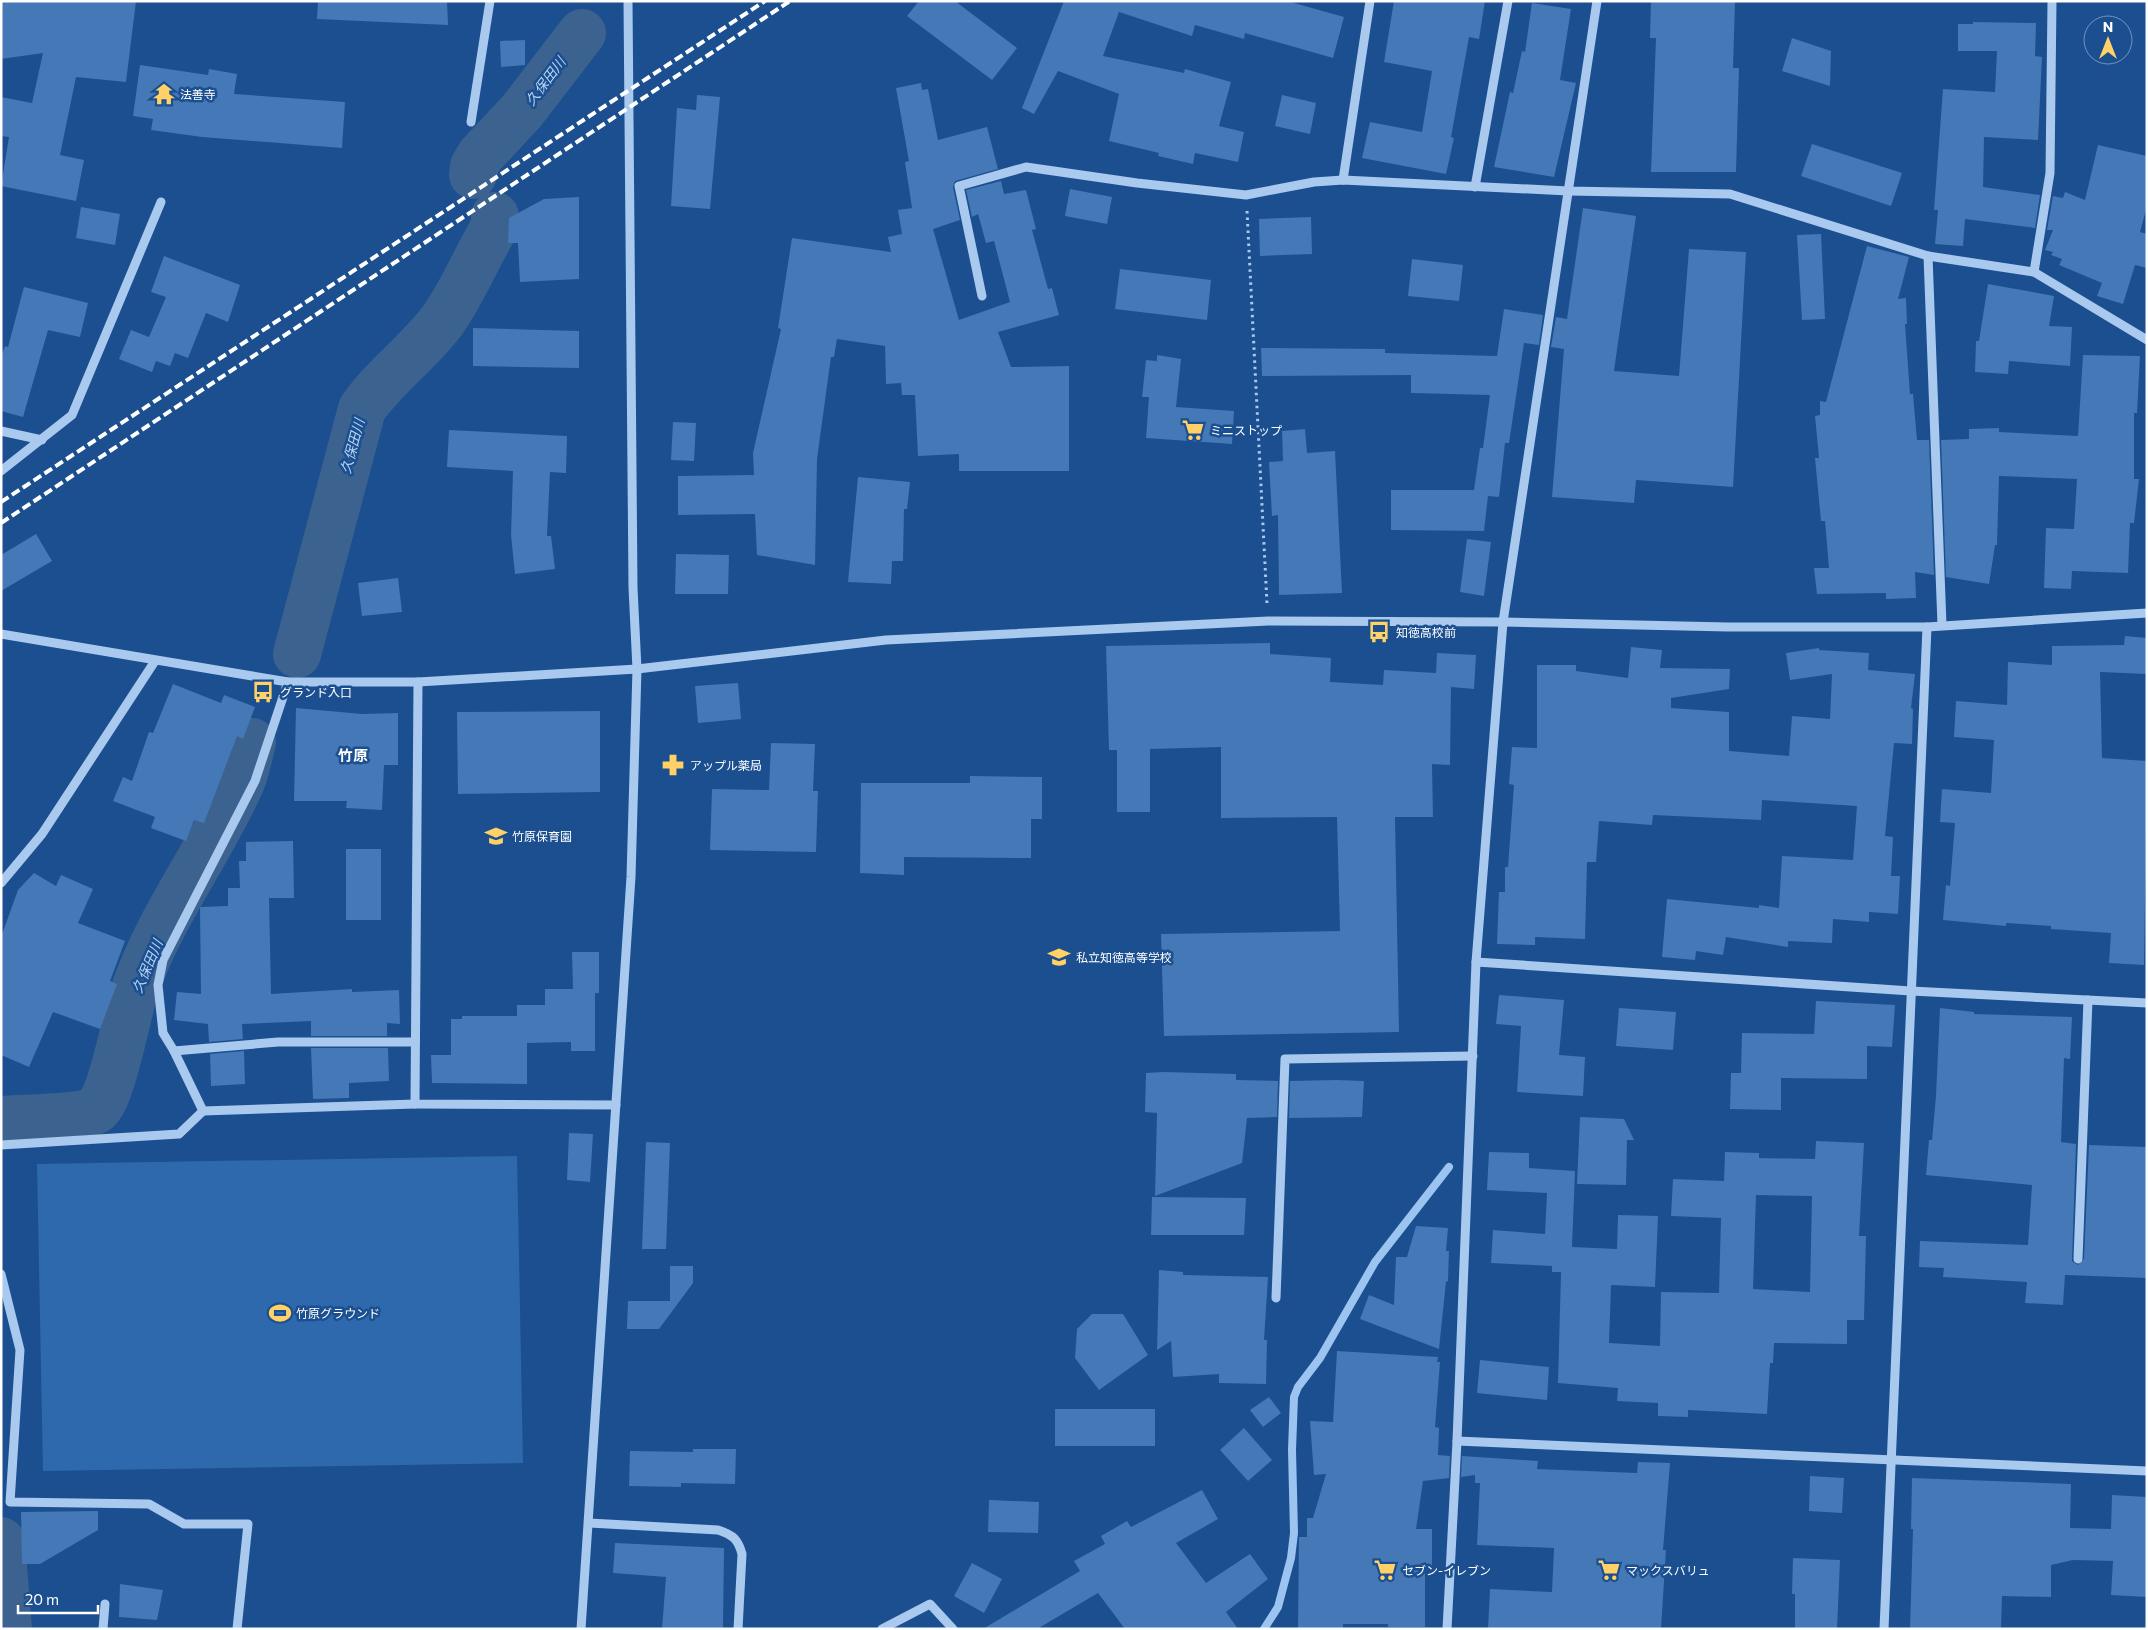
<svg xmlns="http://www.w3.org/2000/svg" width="2148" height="1630" viewBox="0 0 2148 1630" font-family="Commissioner,'Noto Sans JP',sans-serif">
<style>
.green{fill:#2e69ad}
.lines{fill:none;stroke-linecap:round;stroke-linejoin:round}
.stream{stroke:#9cc4f0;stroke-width:8}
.river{stroke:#3c6290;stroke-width:48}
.building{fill:#4478b7;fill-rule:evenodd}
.path{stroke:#a9c9ee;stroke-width:3;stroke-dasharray:2.5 4;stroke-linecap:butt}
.minor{stroke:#a9c9ee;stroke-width:9}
.rail{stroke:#fff;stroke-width:4;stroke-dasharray:9 4;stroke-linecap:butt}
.labels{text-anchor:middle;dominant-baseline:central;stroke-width:5;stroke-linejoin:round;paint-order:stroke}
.poi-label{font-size:12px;fill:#fff;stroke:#1b4f8f;text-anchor:start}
.water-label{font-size:14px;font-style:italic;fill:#b5d3f5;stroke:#1b4f8f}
.quarter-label{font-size:15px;font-weight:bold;fill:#fff;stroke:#1b4f8f}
</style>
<rect width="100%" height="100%" fill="#1b4f8f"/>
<path class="green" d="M517,1156L523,1463L43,1471L37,1164Z"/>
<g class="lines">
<path class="stream" d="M1264,1629L1278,1607L1291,1558L1294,1533L1292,1450L1294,1397L1298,1387L1320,1358L1375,1262L1449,1167"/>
<g class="river">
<path d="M473,175L474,166L480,156L522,111L582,33"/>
<path d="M297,654L362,409C385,376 418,353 442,321C460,297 474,263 489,237L495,225V216"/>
<path d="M1,1120C22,1118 80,1119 96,1110C111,1101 127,1014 134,992C159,917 209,854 241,782C246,769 249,755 252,742"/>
<path d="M1,1541L8,1629"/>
</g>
</g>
<g class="building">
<path d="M1,1H136L126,82L76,77L60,155L84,160L76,201L1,186L9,137L1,136V97L32,103L43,53L1,59Z"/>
<path d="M318,1H447L448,25L317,19Z"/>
<path d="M919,1H955L1017,48L992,80L907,16Z"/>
<path d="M1064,1H1287L1344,17L1333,58L1245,33L1244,39L1195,25L1192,36L1119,12L1103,56L1184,73L1185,69L1231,82L1219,126L1244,132L1238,162L1195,153L1193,164L1158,156L1159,153L1109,141L1119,94L1058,71L1034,114L1022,108Z"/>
<path d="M1394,1H1485L1479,39L1469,37L1451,137L1454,138L1446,174L1362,158L1370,122L1422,132L1432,71L1384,62Z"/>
<path d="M1651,1H1735L1733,68H1739L1736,172H1651L1656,38H1650Z"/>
<path d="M1532,3L1571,9L1560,80L1576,83L1554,177L1494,167L1510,92L1513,93L1522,51L1525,52Z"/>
<path d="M1973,22L2036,23L2035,56L2042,57L2038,140L1984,137L1983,187L2040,195L2035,228L1965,219L1963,246L1935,244L1938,210H1934L1943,89L1995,92L1997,51H1958V24H1973Z"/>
<path d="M1792,38L1831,51L1830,86L1782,71Z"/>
<path d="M525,40V65L501,67L500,41Z"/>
<path d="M140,65L208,75L209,69L237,74L234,94L345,102L342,148L202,137L151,130L153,119L133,116Z"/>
<path d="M921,83L922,90L928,89L938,140L987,127L998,169L955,181L953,187L960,220L933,229L959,320L1010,302L994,241L986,243L978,214L972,217L966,190L1001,181L1004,194L1026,190L1036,229L1032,230L1048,289L1052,288L1059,315L998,332L1011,367L1069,366V471H959V454L918,456L915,395H902L901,383L886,384L885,346L837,339L834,357H831L817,459L815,565L757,555L755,514L678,515V476L754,475L753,453L781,329L778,328L792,238L891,252L888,237L902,234L898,210L912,208L905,162L909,161L896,88Z"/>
<path d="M697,95L720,97L710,209L671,206L677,108L696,110Z"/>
<path d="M1282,95L1316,103L1310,134L1275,126Z"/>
<path d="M1812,144L1902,173L1891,206L1801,176Z"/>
<path d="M2098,145L2147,156V206L2140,232L2147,234V268L2135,265L2123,304L2097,296L2102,283L2059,265L2062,259L2051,255L2053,252L2045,250L2053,230H2047L2053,196L2063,198L2065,192L2085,200Z"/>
<path d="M1070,189L1112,197L1107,224L1065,216Z"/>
<path d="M579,197V279L520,282L518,243H508L509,218L544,199Z"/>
<path d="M81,207L120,214L115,245L76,238Z"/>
<path d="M1583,208L1636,216L1614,371L1679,376L1689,249L1746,252L1733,487L1636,480L1634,503L1552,497L1564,349L1551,347L1556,317L1567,319Z"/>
<path d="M1311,217L1312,254L1260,256L1259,219Z"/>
<path d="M1821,234L1825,319L1802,320L1797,235Z"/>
<path d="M1867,246L1909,257L1898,299L1906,298L1907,324H1905L1910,394H1913L1917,440H1929L1934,575L1915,572L1916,598L1886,599V593L1817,594L1814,568H1829L1825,521H1821L1815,458H1819L1815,416L1820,415V401L1826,402Z"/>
<path d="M164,256L240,285L228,322L206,313L188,358L175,353L170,366L156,361L152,372L119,359L131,330L149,337L166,297L151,292Z"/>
<path d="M1412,259L1463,265L1459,301L1408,296Z"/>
<path d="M1120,269L1211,280L1207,320L1115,309Z"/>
<path d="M1988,284L2054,296L2049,326L2072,327L2070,366L2009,361L2008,374L1975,372L1976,341H1979Z"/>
<path d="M24,287L88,303L80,337L48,330L23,417L1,411V357L5,346L8,347Z"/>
<path d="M1504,309L1543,315L1539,345L1524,343L1509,443H1505L1499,497L1488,496L1484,531L1391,530V490H1474L1480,448H1483L1490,395L1411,393V375L1262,376L1261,348L1385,349V353L1497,356Z"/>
<path d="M473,328L579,331V368L473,366Z"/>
<path d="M1157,355L1181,359L1176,407L1234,411L1232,444L1146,438L1149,397H1142L1146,360L1157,361Z"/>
<path d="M2083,355L2140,356L2137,413H2134V479H2139L2134,523H2130L2128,573L2072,571L2071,589L2044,588L2046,528L2074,529L2077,479L1999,476L1997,545H1995L1989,584L1946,577L1941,440L1969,439V429L1999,428V432L2078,436Z"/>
<path d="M673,422L696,423L694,461L671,460Z"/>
<path d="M1305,429L1307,453L1335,451L1342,593L1279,595L1278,515L1272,516L1269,462L1283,461L1282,431Z"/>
<path d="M449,430L567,436L566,473L550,472L547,536H551L555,569L515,574L511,535L513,471L447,467Z"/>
<path d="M858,477L910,482L907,509H904L903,561H892L891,584L848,582Z"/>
<path d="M36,534L52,561L1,591V555Z"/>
<path d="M1467,539L1491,542L1484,596L1460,592Z"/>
<path d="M676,554L729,555L728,594H675Z"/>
<path d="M398,578L402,612L362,616L358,583Z"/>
<path d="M2125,636L2147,638V674L2100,672L2102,758L2147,761L2144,965L2109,963L2111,933L2051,929V926L2006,923V926L1943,920L1946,885L1950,886L1955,823L1940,822L1942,789L1991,793L1994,740L1954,737L1956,701L2007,705L2008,662L2052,665V646L2124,645Z"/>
<path d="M1270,643V654L1331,658L1330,682L1383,685L1384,670L1436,673L1437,653L1476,655L1474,689L1451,687L1450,765L1432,764L1433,817H1395L1399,1032L1164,1036L1161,934L1340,931L1337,817L1221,818V747L1150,749V812H1117V750H1109L1106,646Z"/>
<path d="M1631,647L1662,650L1660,668L1730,669L1729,689L1671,698V708L1729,712V751L1789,756L1792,716L1830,719L1832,674L1790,680L1786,653L1819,648V650L1869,653L1868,670L1915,674L1911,708L1913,709L1912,744L1894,743L1885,836L1893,837L1891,876H1900L1898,914L1869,912V922L1833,919L1832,943L1788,941V947L1726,937L1723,955L1696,951L1695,960L1662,957L1667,899L1759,908V905L1779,908L1782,856L1853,860L1857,806L1762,800L1761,820L1653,815L1652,825L1599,821L1596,862H1587L1585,939L1535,937V945L1497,944L1499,892H1505V867H1508L1514,785L1509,784L1512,747L1537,748V665H1576V671L1628,678Z"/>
<path d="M738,683L741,719L698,723L695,686Z"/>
<path d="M173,684L221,703L224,695L255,707L243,739L237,736L204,823L194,820L186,841L151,828L155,817L113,801L123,777L132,781L149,732L153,733Z"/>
<path d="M296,708L362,714L398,713V765H384L382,810L346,808L347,801H294Z"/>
<path d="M600,711V792L458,794L457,712Z"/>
<path d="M771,743L815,744L813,791H818L816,852L710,850L712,789L769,790Z"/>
<path d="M970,776L1042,777V819H1031V858L904,857V875L860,873L861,783H970Z"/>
<path d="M293,841L294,898H269L271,994L352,989V992L399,990L400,1024L387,1023V1036H311V1021L242,1024L243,1039L209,1042L208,1024L174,1020L177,992L201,994L200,907L228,906V888H240L239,861H246V842Z"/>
<rect x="346" y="849" width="35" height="71"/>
<path d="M34,873L56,886L61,875L93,889L78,923L125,941L110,981L117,984L100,1029L53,1012L29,1067L1,1055V937L18,890Z"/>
<path d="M572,952H599V993H595V1051H571V1042L527,1043V1084L432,1083L431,1055H451V1019H462V1016H517V1005H545V989H573Z"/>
<path d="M1499,995L1564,1000L1559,1055L1585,1057L1583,1096L1517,1092L1521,1026L1496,1024Z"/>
<path d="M1816,1001L1895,1005L1892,1047L1867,1046V1079L1781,1078V1110L1730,1109L1731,1073H1741L1742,1033L1814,1034Z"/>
<path d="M1619,1008L1676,1012L1673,1050L1616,1046Z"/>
<path d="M1940,1008L1974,1012V1014L2072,1017L2070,1059L2064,1058L2061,1142L2076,1144L2072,1261L2078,1265L2084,1259L2089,1145L2147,1147V1278L2065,1275L2063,1305L2025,1303L2027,1282L1943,1277L1944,1268L1919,1267L1920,1241L2028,1245L2032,1185L1926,1175L1929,1140H1932L1936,1096Z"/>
<path d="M311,1048H388L389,1081L349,1083V1098L313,1099Z"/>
<path d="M244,1051L245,1084L211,1086L210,1054Z"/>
<path d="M1164,1072L1236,1074V1080L1278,1081L1277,1117L1247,1118L1242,1163L1155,1196L1157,1113L1145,1112L1146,1073Z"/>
<path d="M1336,1080L1364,1081L1362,1117L1289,1118L1290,1081Z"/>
<path d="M1580,1117L1624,1119L1634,1140H1627L1626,1185L1577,1184Z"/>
<path d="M569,1133L593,1134L590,1182L567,1180Z"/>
<path d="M1816,1141L1864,1143L1859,1236H1866L1864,1320H1847V1344L1774,1343L1773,1363H1770L1767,1414L1688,1410V1417L1658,1416V1403L1617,1401L1618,1388L1558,1383L1561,1272H1552V1266L1491,1263L1493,1230L1545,1234L1547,1193L1487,1190L1489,1152L1529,1153V1168L1575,1171L1572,1247L1617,1249L1618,1215L1658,1216L1655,1287L1611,1285L1609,1343L1660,1346L1661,1292L1719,1293L1721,1218L1671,1216L1673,1179L1724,1181L1725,1152L1759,1153V1158L1815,1159ZM1756,1195L1812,1196L1810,1292L1753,1289Z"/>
<path d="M646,1142L670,1143L666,1249H642Z"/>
<path d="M1152,1197L1246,1198L1244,1235H1151Z"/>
<path d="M1416,1226L1448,1228L1446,1251H1449L1448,1281L1446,1282L1439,1349L1360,1319L1369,1295L1394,1305L1396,1257H1407Z"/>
<path d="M670,1266H693V1283L659,1329H627L628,1301H670Z"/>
<path d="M1159,1270L1183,1272V1275L1268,1277L1264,1340H1267L1266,1384L1219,1383V1374L1173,1377L1171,1341L1157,1350Z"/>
<path d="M1092,1314H1123L1148,1355L1099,1390L1075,1358L1077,1329Z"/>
<path d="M1337,1351L1438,1357L1437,1362H1440L1435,1427L1439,1428L1438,1455L1450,1456L1449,1478L1423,1481L1416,1529H1432V1566H1425V1627H1388V1624H1343V1629H1298L1299,1537H1307V1518H1313L1326,1474L1314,1475L1310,1421L1333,1422Z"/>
<path d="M1480,1360L1549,1367L1547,1400L1477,1393Z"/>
<path d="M1269,1397L1281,1413L1263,1427L1250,1410Z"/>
<rect x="1055" y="1409" width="100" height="37"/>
<path d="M1244,1428L1272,1460L1248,1481L1220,1450Z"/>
<path d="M693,1449H736L735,1484L681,1483V1487L629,1486L630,1451L693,1452Z"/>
<path d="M1462,1456L1538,1461L1537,1469L1637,1473L1638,1462L1670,1463L1663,1550H1666L1661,1629H1488L1490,1589L1552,1592L1554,1548L1477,1545L1480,1483H1475V1475L1461,1477Z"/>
<path d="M1810,1476L1844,1478L1842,1513L1809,1511Z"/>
<path d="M1912,1478L2071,1484L2070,1528L2111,1529L2112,1495L2147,1497V1597L2111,1595L2113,1561L2073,1560L2051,1565V1597L2002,1596L2001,1629H1910L1913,1529H1911Z"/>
<path d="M1202,1490L1218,1519L1176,1543L1206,1583L1250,1554L1268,1579L1226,1612L1238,1629H1125L1098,1593L1037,1629H983L1080,1571L1074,1561L1105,1544L1101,1536L1127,1521L1131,1527Z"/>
<path d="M989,1500L1039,1502L1038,1533L988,1532Z"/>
<path d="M98,1511V1530L40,1564H22L21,1512Z"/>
<path d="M615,1543L724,1548L723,1629H662L666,1577L613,1573Z"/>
<path d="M1793,1558L1840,1560L1837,1629H1795V1594H1792Z"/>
<path d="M972,1563L1002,1579L984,1613L954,1596Z"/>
<path d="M120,1584L163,1590L157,1620L119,1617Z"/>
</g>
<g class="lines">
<path class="path" d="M1247,211L1267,604"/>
<g class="minor">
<path d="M471,122L490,1"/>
<path d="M1343,180L1370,1"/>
<path d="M1475,187L1508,1"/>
<path d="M1928,256L1942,625"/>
<path d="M2034,272L2050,173L2052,1"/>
<path d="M982,296L959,186L1026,167L1137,183L1246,195L1314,182L1343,180L1568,191L1730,194L1928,256L2034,272L2147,340"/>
<path d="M1,431L42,440"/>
<path d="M1,471L72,415L161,202"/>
<path d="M1,634L288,682H418L637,669L886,640L1268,621L1503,622L1728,627H1927L2147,613"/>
<path d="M288,682L255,781L163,960L158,985L163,1033L174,1051L278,1042H415"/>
<path d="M418,682L415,1104L616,1105"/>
<path d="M1,883L42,834L155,661"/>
<path d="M1476,962L1911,991L2147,1003"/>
<path d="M174,1051L203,1111L415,1104"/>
<path d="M1,1145L179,1134L203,1111"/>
<path d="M2078,1259L2088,1000"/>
<path d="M1,1274L20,1350L10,1502L149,1504L184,1524H248L237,1629"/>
<path d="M1276,1298L1285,1059L1473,1056"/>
<path d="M1457,1441L2147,1471"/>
<path d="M589,1523L718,1530C733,1535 738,1539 742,1554L738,1629"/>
<path d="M103,1629L105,1604"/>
<path d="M581,1629L631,877L637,669L633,588L628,1"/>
<path d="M882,1629L930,1604L953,1629"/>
<path d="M1447,1629L1457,1441L1476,962L1503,622L1597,1"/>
<path d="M1884,1629L1927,627"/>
</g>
<g class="rail">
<path d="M1,502L765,1"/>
<path d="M1,523L790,1"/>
</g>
</g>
<defs>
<g id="temple-bare" transform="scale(1.725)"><path d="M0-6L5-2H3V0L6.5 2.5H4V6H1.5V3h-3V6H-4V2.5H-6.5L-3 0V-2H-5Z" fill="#ffd166" stroke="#1b4f8f" stroke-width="2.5" paint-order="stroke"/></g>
<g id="supermarket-bare" transform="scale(1.725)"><path d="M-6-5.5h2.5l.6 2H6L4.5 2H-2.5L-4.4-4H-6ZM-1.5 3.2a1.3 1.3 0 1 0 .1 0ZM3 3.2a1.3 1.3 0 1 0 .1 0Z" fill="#ffd166" stroke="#1b4f8f" stroke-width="2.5" paint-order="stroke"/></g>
<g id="bus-bare" transform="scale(1.725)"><path d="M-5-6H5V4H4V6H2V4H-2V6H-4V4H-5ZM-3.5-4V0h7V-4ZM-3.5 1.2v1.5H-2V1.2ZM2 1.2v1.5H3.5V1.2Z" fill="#ffd166" stroke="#1b4f8f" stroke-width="2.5" paint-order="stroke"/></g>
<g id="pharmacy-bare" transform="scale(1.725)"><path d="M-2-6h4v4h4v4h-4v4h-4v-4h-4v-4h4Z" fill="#ffd166" stroke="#1b4f8f" stroke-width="2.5" paint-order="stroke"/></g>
<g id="school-bare" transform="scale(1.725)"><path d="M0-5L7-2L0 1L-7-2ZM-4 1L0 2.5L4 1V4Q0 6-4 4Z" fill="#ffd166" stroke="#1b4f8f" stroke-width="2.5" paint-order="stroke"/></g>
<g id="stadium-bare" transform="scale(1.725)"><path d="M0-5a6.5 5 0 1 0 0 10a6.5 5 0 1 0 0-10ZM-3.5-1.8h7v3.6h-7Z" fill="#ffd166" stroke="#1b4f8f" stroke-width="2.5" paint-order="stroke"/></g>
</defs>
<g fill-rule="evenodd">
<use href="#temple-bare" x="164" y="94"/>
<use href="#supermarket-bare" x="1193" y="430"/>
<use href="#bus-bare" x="1379" y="632"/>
<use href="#bus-bare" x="263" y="692"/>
<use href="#pharmacy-bare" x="673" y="765"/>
<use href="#school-bare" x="496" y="836"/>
<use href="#school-bare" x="1059" y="957"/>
<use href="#stadium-bare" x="280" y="1313"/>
<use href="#supermarket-bare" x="1385" y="1570"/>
<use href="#supermarket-bare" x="1609" y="1570"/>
</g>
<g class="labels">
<g class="poi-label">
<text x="180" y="94">法善寺</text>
<text x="1210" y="430">ミニストップ</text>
<text x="1396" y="632">知徳高校前</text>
<text x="280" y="692">グランド入口</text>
<text x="690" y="765">アップル薬局</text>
<text x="512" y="836">竹原保育園</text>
<text x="1076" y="957">私立知徳高等学校</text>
<text x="296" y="1313">竹原グラウンド</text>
<text x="1402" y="1570">セブン-イレブン</text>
<text x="1626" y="1570">マックスバリュ</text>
</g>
<g class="water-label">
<text transform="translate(545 81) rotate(-53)">久保田川</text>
<text transform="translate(352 446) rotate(-75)">久保田川</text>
<text transform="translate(147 966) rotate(-67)">久保田川</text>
</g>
<g class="quarter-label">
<text x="353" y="755">竹原</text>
</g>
</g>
<rect width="2148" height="1630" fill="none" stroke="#ffffff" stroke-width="5"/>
<g transform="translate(2108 40)"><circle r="24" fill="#1b4f8f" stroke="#7695bc"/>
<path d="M0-4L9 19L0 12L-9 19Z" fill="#ffd166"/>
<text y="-8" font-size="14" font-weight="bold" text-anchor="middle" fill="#ffffff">N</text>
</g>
<path d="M18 1605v8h80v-8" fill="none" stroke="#ffffff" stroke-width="2.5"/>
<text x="25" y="1605" font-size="15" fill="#ffffff" stroke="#1b4f8f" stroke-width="4" paint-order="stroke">20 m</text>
</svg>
